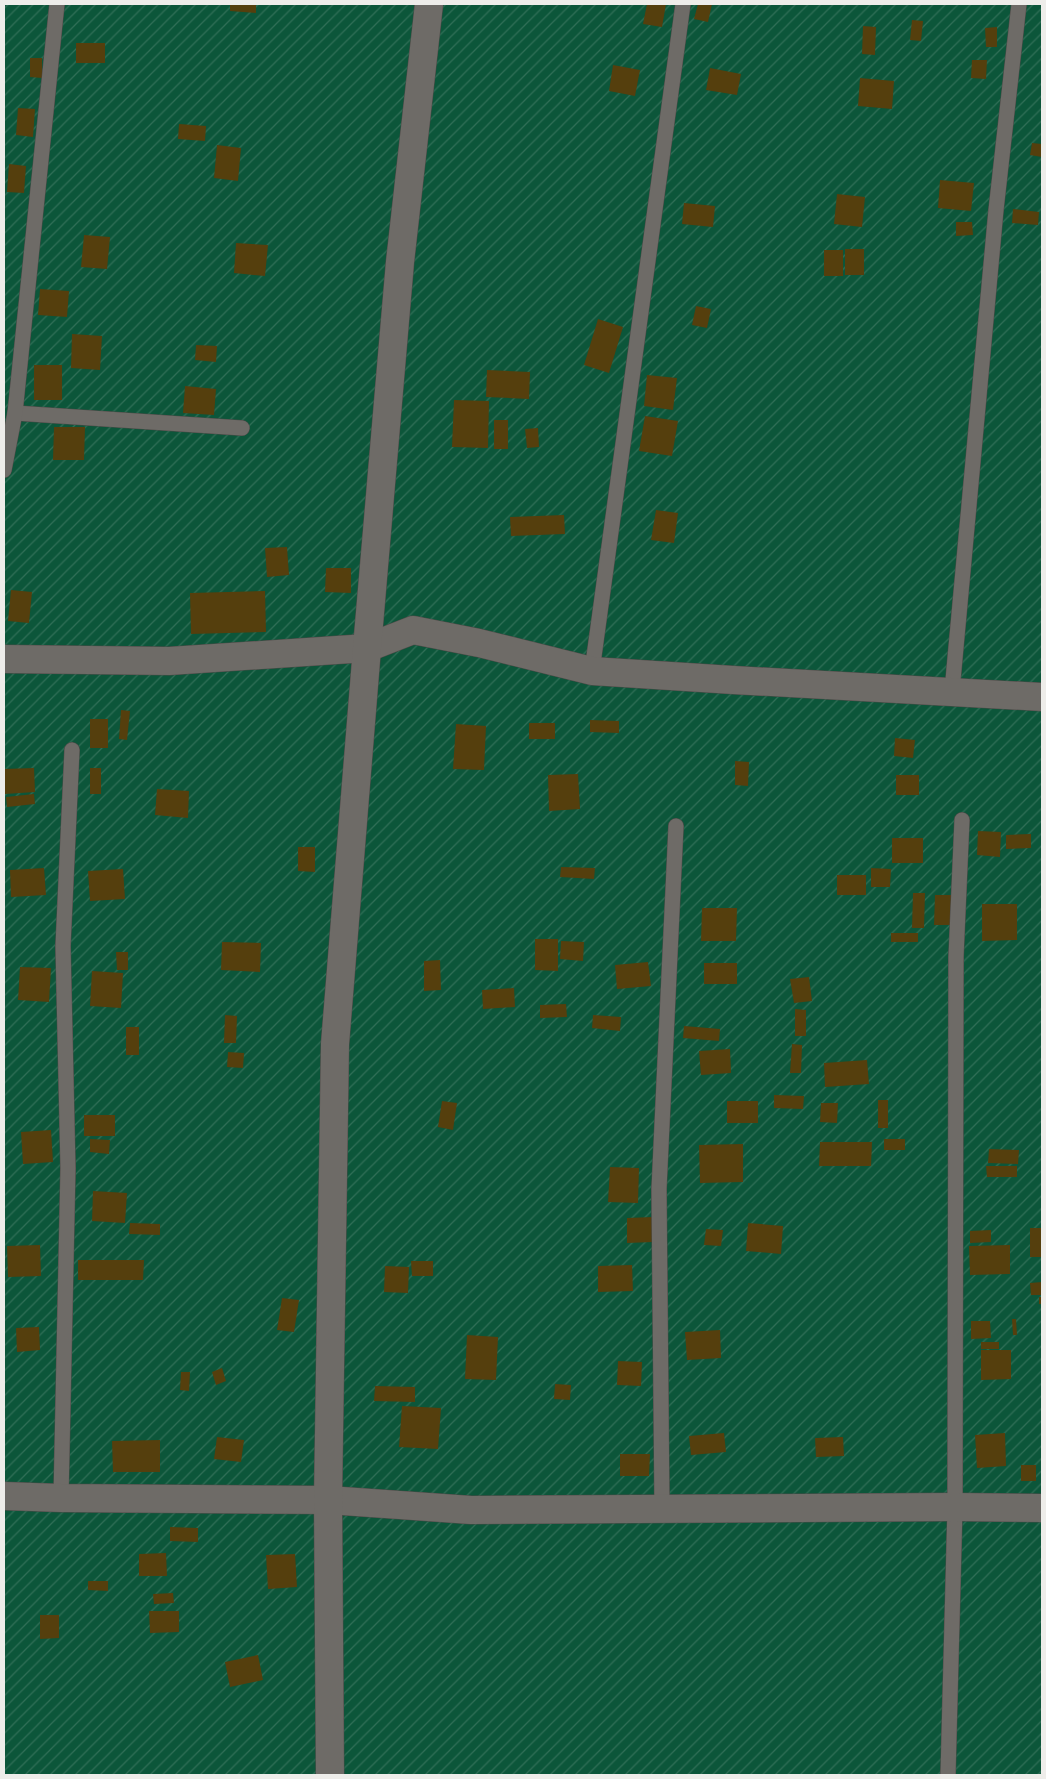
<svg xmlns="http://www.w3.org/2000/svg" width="1046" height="1779" viewBox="0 0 1046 1779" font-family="Manrope,sans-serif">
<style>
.garden{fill:url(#garden-furrows)}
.building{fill:#553f0d}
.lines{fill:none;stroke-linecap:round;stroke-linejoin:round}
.service-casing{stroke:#4c4a47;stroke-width:16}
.minor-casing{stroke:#4c4a47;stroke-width:29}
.service{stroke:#6e6b67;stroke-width:15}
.minor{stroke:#6e6b67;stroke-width:28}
</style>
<defs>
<pattern id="garden-furrows" width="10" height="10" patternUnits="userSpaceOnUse" patternTransform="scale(1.25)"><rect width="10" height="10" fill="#0c563a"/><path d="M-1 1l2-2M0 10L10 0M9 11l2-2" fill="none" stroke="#306f57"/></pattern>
</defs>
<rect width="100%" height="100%" fill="#312f2b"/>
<rect class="garden" x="4" y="4" width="1038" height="1771"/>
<g class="building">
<path d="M230,4H256V13L230,11Z"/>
<path d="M647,4H666L662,27L643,24Z"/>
<path d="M698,4H712L708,22L694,19Z"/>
<path d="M912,20L923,21L921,41L910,40Z"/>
<path d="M863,26L876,27L875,55L862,54Z"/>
<path d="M997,27V47H986L985,28Z"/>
<rect x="76" y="43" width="29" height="20"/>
<path d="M30,58H42V78L30,77Z"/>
<path d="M972,60H987L986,79L971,78Z"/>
<path d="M613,65L640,70L635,96L609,91Z"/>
<path d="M710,68L741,74L737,95L706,90Z"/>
<path d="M860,78L894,81L892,109L858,106Z"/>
<path d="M18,108L35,109L33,137L16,135Z"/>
<path d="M179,124L206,126L205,141L178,139Z"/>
<path d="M1032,143L1042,144V157L1030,155Z"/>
<path d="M217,145L241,148L238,181L214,178Z"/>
<path d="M9,164L26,166L24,193L7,192Z"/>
<path d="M940,180L974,183L971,211L938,208Z"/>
<path d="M837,194L865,197L862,227L834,224Z"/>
<path d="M684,203L715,206L713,227L682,224Z"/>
<path d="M1013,209L1039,212L1038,225L1012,223Z"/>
<path d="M956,222H972L973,235L956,236Z"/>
<path d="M84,235L110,237L107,269L81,267Z"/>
<path d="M236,243L268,245L265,276L234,273Z"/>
<rect x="845" y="249" width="19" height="26"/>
<rect x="824" y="250" width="19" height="26"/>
<path d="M40,289L69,291L67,317L38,315Z"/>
<path d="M696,306L711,309L707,328L692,325Z"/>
<path d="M598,319L623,327L609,373L584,365Z"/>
<path d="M72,334L102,336L100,370L71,368Z"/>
<path d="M196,345L217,346L216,362L195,360Z"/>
<rect x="34" y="365" width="28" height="35"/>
<path d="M487,370L530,372L529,399L486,397Z"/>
<path d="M647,375L677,378L673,410L644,406Z"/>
<path d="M185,386L216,389L214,415L183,413Z"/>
<path d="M454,400L489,401L488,448L452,447Z"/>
<path d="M645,416L678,421L672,456L639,451Z"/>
<rect x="494" y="420" width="14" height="29"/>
<path d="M54,427H85L84,460H53Z"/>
<path d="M538,428L539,447L527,448L525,429Z"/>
<path d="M656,510L678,513L674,543L651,540Z"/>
<path d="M564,515L565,534L511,536L510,517Z"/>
<path d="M287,547L289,575L267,577L265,548Z"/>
<path d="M326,568H351V593L325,592Z"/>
<path d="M11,590L32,592L29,623L8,621Z"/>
<path d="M265,591L266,632L191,634L190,593Z"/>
<path d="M121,710L130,711L127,740L119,739Z"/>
<rect x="90" y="719" width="18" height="29"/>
<path d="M590,720L619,721V733L590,732Z"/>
<rect x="529" y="723" width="26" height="16"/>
<path d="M456,724L486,726L484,770L453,769Z"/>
<path d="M895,738L915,740L913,758L894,756Z"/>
<path d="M735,761L749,762L748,786L735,785Z"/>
<path d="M34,768L35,792L5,794L4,769Z"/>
<rect x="90" y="768" width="11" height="26"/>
<path d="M578,774L580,809L549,811L548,775Z"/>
<rect x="896" y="775" width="23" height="20"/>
<path d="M157,789L189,791L188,818L155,815Z"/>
<path d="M34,794L35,804L7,807L6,797Z"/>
<path d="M978,831L1001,832L1000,857L977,855Z"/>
<path d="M1031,834V848L1006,849V835Z"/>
<rect x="892" y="838" width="31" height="25"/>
<path d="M298,847H315V872L298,871Z"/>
<path d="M561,867L595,868L594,879L560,877Z"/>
<path d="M44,868L46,895L11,897L10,870Z"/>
<path d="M871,868L891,869L890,887H871Z"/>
<path d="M123,869L125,899L90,901L88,871Z"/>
<rect x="837" y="875" width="29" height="20"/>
<path d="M913,893H925L924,928H912Z"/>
<path d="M935,895H952L951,925H934Z"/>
<path d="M982,904H1017V940L982,941Z"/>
<path d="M702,908H737L736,941H701Z"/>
<rect x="891" y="933" width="27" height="9"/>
<path d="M535,939H558V971L535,970Z"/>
<path d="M561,941L584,942L583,961L560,959Z"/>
<path d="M222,942L261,943L260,972L221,970Z"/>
<path d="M116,952H128V970H117Z"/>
<path d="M440,960L441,990L424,991V961Z"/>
<path d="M648,962L651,986L617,989L615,965Z"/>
<rect x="704" y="963" width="33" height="21"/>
<path d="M20,967L51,968L49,1002L18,1000Z"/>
<path d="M92,971L123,973L121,1008L90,1006Z"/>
<path d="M809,977L812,1001L794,1003L790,979Z"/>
<path d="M514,988L515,1007L483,1009L482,990Z"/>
<path d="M566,1004L567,1017L540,1018V1005Z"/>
<path d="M795,1009L806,1010V1036H795Z"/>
<path d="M225,1015L237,1016L236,1043H224Z"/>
<path d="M593,1015L621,1017L620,1031L592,1028Z"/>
<path d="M684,1026L720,1029L719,1041L683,1038Z"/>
<rect x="126" y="1027" width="13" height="28"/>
<path d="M792,1044L802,1045L801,1073H790Z"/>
<path d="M730,1049L731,1073L701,1075L699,1051Z"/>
<path d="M228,1052L244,1053L243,1068L227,1067Z"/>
<path d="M867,1060L869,1084L825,1087L824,1063Z"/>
<path d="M774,1095L804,1096L803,1109L774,1108Z"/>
<rect x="878" y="1100" width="10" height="28"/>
<path d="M442,1101L457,1103L453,1130L438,1127Z"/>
<rect x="727" y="1101" width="31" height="22"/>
<path d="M821,1103H838L837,1123L820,1122Z"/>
<rect x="84" y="1115" width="31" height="21"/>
<path d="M51,1130L53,1162L23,1164L21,1132Z"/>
<path d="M90,1139L110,1140L109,1154L90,1152Z"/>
<rect x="884" y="1139" width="21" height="11"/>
<path d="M820,1142H872L871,1166H819Z"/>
<path d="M743,1144V1182L700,1183L699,1145Z"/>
<path d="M989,1149L1019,1150L1018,1164L988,1163Z"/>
<path d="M986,1166H1017V1177H987Z"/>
<path d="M610,1167L639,1168L638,1203L608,1202Z"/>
<path d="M93,1191L127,1193L125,1223L92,1221Z"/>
<path d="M653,1217V1242L627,1243V1218Z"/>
<path d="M130,1223L160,1224V1235L129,1234Z"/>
<path d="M748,1223L783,1226L781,1254L746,1251Z"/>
<rect x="1030" y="1228" width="12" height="29"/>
<path d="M706,1229L723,1230L721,1246L704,1245Z"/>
<path d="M991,1230V1242L970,1243V1231Z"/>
<path d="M40,1245L41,1276L8,1277L7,1246Z"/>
<path d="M1010,1245V1274L970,1275L969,1246Z"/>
<path d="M78,1260H144L143,1280H78Z"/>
<path d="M411,1261H433V1276H412Z"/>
<path d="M632,1265L633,1291L598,1292V1266Z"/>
<path d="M385,1266L409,1267L408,1293L384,1292Z"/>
<path d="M1042,1282V1295H1031L1030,1283Z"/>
<rect x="1039" y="1297" width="3" height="7"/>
<path d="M282,1298L299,1300L294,1332L277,1330Z"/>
<path d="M1012,1319H1016L1017,1335H1013Z"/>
<path d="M971,1321H990L991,1338L971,1339Z"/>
<path d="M39,1327L40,1350L17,1352L16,1328Z"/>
<path d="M720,1330L721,1358L687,1360L685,1332Z"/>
<path d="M467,1335L498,1337L496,1380L465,1379Z"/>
<rect x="981" y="1342" width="18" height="7"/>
<path d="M981,1350H1011V1379L981,1380Z"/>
<path d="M618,1361L642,1362L641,1386L617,1385Z"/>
<path d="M222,1368L226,1381L216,1385L212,1372Z"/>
<path d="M181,1372H190L189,1391L180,1390Z"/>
<path d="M555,1384L571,1385L570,1400L554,1399Z"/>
<path d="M375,1386L415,1387V1402L374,1401Z"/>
<path d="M402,1406L441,1408L438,1449L399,1447Z"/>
<path d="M724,1433L726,1452L691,1455L689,1436Z"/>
<path d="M1005,1433L1006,1466L977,1468L975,1435Z"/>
<path d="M217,1437L244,1440L241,1462L214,1459Z"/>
<path d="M843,1437L844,1456L816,1457L815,1438Z"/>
<path d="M160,1440V1472H113L112,1441Z"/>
<path d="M620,1454H650L649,1476H620Z"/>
<rect x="1021" y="1465" width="15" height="16"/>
<path d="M170,1527L198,1528V1542L170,1541Z"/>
<path d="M166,1553L167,1576H139V1554Z"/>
<path d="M295,1554L297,1587L268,1589L266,1555Z"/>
<path d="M88,1581H108V1591L88,1590Z"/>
<path d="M173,1593L174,1603L154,1604L153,1594Z"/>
<path d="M149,1611H179V1632L150,1633Z"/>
<path d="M40,1615H59V1638L40,1639Z"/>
<path d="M258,1655L263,1680L230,1687L225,1662Z"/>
</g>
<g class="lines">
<g class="service-casing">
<g id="service">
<path d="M15,413L242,428"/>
<path d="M4,470L15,413L57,4"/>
<path d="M592,671L683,4"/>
<path d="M952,691L996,210L1019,4"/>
<path d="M61,1498L68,1168L63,946L72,750"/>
<path d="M662,1508L659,1189L676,826"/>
<path d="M948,1775L955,1507L956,957L962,820"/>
</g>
</g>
<g class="minor-casing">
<g id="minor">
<path d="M4,659L169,661L367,648L413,630L479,643L592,671L733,680L1042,697"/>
<path d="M4,1496L61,1498L328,1500L471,1510L955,1507L1042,1508"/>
<path d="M330,1775L328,1500L335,1044L367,648L400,262L429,4"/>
</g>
</g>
<use href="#service" class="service"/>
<use href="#minor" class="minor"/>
</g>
<rect width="1046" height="1779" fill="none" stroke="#eeedea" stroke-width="10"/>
</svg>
